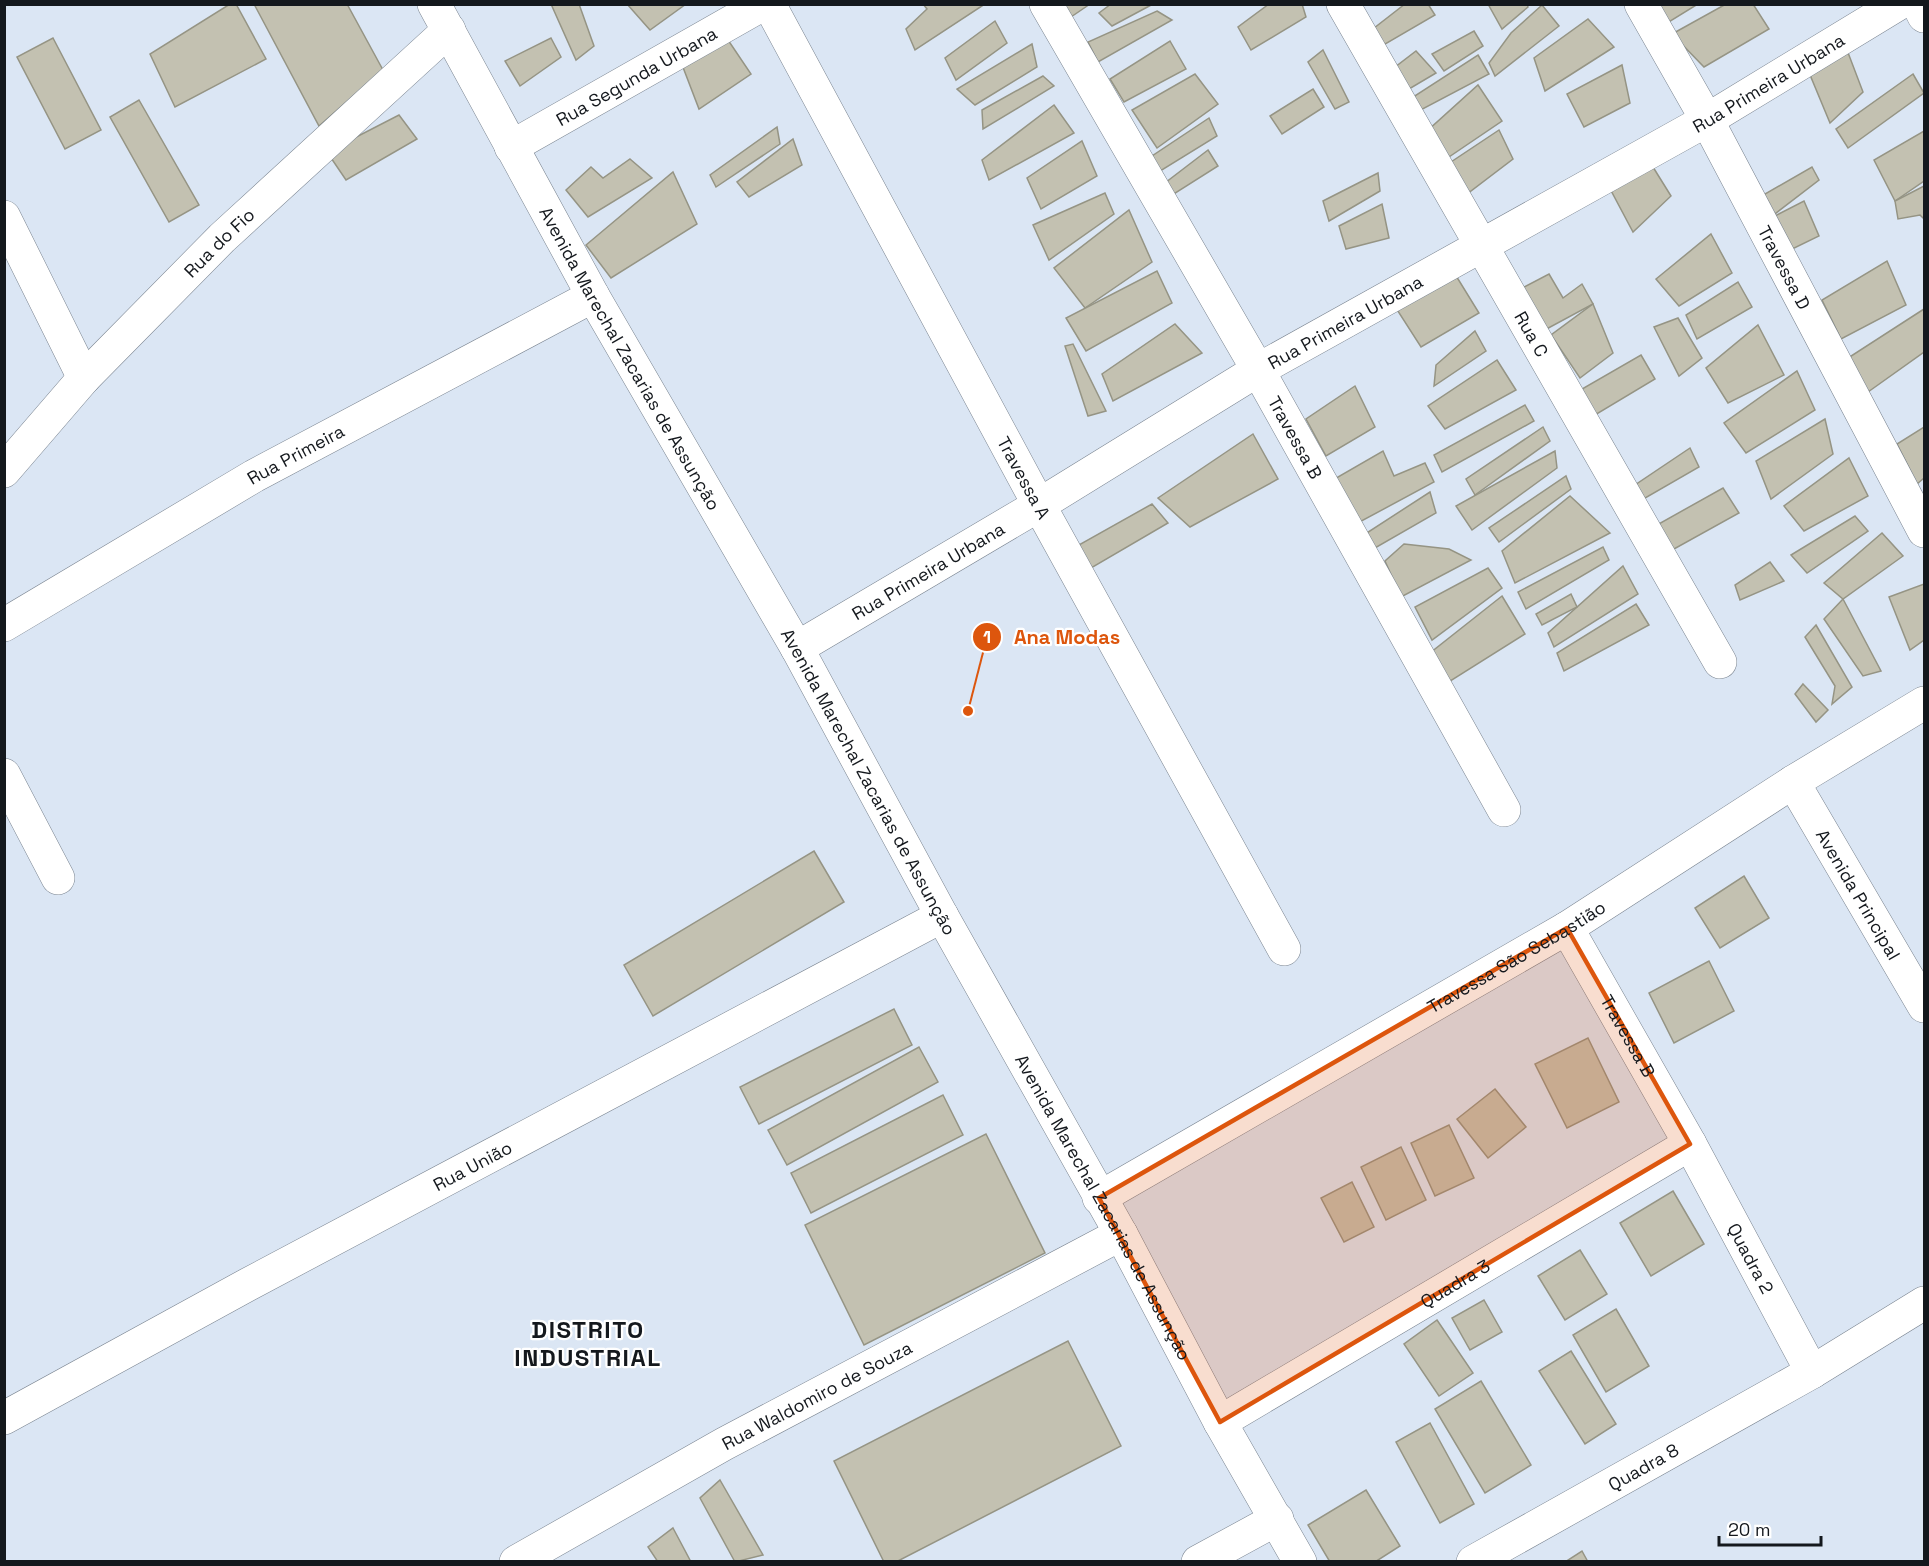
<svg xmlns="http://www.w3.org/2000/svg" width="1929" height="1566" viewBox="0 0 1929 1566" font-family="'Space Grotesk',sans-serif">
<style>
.building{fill:#c3c1b1;stroke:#959484;stroke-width:1.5}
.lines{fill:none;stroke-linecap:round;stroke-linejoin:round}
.street-casing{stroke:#7a8490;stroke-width:34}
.secondary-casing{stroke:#7a8490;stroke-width:34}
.street{stroke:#fff;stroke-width:33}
.secondary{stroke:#fff;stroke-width:33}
.marked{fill:#dd560d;fill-opacity:0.2;stroke:#dd560d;stroke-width:4.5;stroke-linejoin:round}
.labels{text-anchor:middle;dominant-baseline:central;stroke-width:4.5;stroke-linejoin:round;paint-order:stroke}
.street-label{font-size:18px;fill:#14181d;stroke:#fff}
.district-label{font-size:24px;font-weight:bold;letter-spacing:1.5px;fill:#14181d;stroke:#fff}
.leader{fill:none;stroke:#dd560d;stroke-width:2}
.callout-dot{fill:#dd560d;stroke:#fff;stroke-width:2}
.mark-label{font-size:18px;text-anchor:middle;font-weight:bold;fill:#fff}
.callout-label{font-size:20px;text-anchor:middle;font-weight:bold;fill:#dd560d;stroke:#fff;stroke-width:4.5;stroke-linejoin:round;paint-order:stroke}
</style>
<rect width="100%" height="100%" fill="#dbe6f4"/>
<g class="building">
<path d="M230,4H236L266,59L175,107L150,54Z"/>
<path d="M254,4H347L383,70L319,126Z"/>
<path d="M551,4H579L594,46L576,60Z"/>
<path d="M627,4H686L650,30Z"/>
<path d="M923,4H985L915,50L906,29L927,9Z"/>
<path d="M1061,4H1090L1068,19Z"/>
<path d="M1111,4H1153L1112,26L1099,13Z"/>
<path d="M1269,4H1302L1306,17L1251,50L1238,27Z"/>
<path d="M1405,4H1428L1435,15L1375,50L1369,32Z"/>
<path d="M1488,4H1527L1528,7L1502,29Z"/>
<path d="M1656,4H1698L1664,25Z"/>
<path d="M1726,4H1753L1769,29L1704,67L1672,34Z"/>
<path d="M1542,5L1559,26L1495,76L1489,63L1511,33Z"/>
<path d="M1157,11L1172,20L1098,62L1088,42Z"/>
<path d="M1588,19L1614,47L1545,91L1534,58Z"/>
<path d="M995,21L1007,43L956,80L945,58Z"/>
<path d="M1474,31L1483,46L1444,71L1432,54Z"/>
<path d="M726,37L751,74L699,109L681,62Z"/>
<path d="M53,38L101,130L65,149L17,57Z"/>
<path d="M551,38L561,57L520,86L505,61Z"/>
<path d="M1170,41L1186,69L1124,102L1110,79Z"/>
<path d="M1032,44L1037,67L975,105L957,89Z"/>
<path d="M1323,50L1349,102L1335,109L1308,62Z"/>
<path d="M1847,50L1863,92L1830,123L1808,70Z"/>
<path d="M1416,51L1436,73L1404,92L1390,71Z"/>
<path d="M1478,55L1489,74L1415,113L1410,99Z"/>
<path d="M1622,65L1630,103L1584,127L1567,94Z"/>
<path d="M1195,74L1218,104L1157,148L1132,110Z"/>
<path d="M1913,74L1924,93L1848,148L1836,129Z"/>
<path d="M1043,76L1054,86L983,129L982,110Z"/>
<path d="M1478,85L1502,121L1443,161L1426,132Z"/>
<path d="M1313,89L1324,107L1282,134L1270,116Z"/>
<path d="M139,100L199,205L169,222L110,117Z"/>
<path d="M1054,105L1074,133L989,180L982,160Z"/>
<path d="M399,115L417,139L346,180L327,152Z"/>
<path d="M1209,118L1217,136L1157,173L1149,158Z"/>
<path d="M777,127L780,144L716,187L710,175Z"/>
<path d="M1499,130L1513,159L1463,197L1448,164Z"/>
<path d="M1924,131V181L1895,201L1874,160Z"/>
<path d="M793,139L802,165L749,197L737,182Z"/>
<path d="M1082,141L1097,176L1041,209L1027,178Z"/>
<path d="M1208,150L1218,166L1166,199L1161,186Z"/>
<path d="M630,159L652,178L588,217L566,190L591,167L603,178Z"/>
<path d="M1648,159L1671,196L1633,232L1607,183Z"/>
<path d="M1812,167L1819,180L1767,220L1758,198Z"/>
<path d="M673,172L697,224L611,278L586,245Z"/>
<path d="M1378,173L1380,191L1329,221L1323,201Z"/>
<path d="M1924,186V219L1920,215L1898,219L1895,201Z"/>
<path d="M1105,193L1114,214L1049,260L1033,225Z"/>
<path d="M1804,201L1819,236L1782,254L1767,220Z"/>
<path d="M1382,204L1389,238L1346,249L1339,226Z"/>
<path d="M1129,210L1152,262L1085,308L1054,268Z"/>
<path d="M1711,234L1732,273L1679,306L1656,279Z"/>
<path d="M1887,261L1906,305L1841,339L1822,300Z"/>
<path d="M1450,266L1479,313L1421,347L1394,305Z"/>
<path d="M1157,271L1172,303L1086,351L1066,318Z"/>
<path d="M1549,274L1563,298L1582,284L1593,304L1541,332L1513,293Z"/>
<path d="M1738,282L1752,307L1697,339L1686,315Z"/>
<path d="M1593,304L1613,353L1580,378L1551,335Z"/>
<path d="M1924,309V352L1868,392L1848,358Z"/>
<path d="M1678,318L1702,358L1679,376L1654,327Z"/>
<path d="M1175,324L1202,353L1113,401L1102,374Z"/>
<path d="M1758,325L1784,375L1728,403L1706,368Z"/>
<path d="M1475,331L1486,351L1434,386L1436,365Z"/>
<path d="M1073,344L1106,411L1088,416L1065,346Z"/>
<path d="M1641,355L1655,379L1595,415L1582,389Z"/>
<path d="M1497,360L1516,390L1445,429L1428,406Z"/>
<path d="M1797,371L1815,410L1746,453L1724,423Z"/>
<path d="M1355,386L1375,427L1326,456L1306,419Z"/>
<path d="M1525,405L1534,421L1442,472L1434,455Z"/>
<path d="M1825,419L1833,454L1771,499L1756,461Z"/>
<path d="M1543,427L1550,441L1475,495L1466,479Z"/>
<path d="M1924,427V478L1917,484L1897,444Z"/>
<path d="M1253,434L1278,479L1190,527L1158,498Z"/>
<path d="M1690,448L1699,467L1640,501L1632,487Z"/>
<path d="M1383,451L1394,476L1425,463L1434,482L1354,525L1331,481Z"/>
<path d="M1555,451L1557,468L1472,530L1456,506Z"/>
<path d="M1849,458L1868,496L1804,531L1784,506Z"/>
<path d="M1566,476L1571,489L1499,542L1489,528Z"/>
<path d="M1723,488L1739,513L1665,554L1648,530Z"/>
<path d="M1430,492L1436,513L1368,552L1359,538Z"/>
<path d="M1570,496L1610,533L1515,583L1502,551Z"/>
<path d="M1152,504L1168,523L1086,571L1077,546Z"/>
<path d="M1855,516L1868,531L1807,573L1791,555Z"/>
<path d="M1882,533L1903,556L1843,599L1824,583Z"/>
<path d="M1404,544L1449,549L1471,560L1401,597L1385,561Z"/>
<path d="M1603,547L1609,560L1526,609L1518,592Z"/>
<path d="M1770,562L1784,581L1740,600L1735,585Z"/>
<path d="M1623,566L1638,594L1554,647L1548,633Z"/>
<path d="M1488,568L1502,588L1432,640L1415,607Z"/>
<path d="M1924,584V640L1910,650L1889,597Z"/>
<path d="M1571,594L1577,607L1542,625L1536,614Z"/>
<path d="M1502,596L1525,634L1444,685L1430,653Z"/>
<path d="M1843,599L1881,671L1863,676L1824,619Z"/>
<path d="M1636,604L1649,625L1564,671L1557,653Z"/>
<path d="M1816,625L1852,687L1832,704L1835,686L1805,637Z"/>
<path d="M1803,684L1828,710L1816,722L1795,694Z"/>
<path d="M814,851L844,902L653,1016L624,965Z"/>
<path d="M1744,876L1769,918L1720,948L1695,908Z"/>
<path d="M1709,961L1734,1011L1674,1043L1649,993Z"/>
<path d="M894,1009L912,1045L759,1124L740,1087Z"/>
<path d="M1588,1038L1619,1102L1567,1128L1535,1064Z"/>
<path d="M919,1047L938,1082L787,1165L768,1130Z"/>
<path d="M1495,1089L1526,1127L1488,1158L1457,1119Z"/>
<path d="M943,1095L963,1135L811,1213L791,1173Z"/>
<path d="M1449,1125L1474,1178L1435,1196L1411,1143Z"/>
<path d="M986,1134L1045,1253L864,1345L805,1225Z"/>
<path d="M1401,1147L1426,1200L1386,1220L1361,1167Z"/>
<path d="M1352,1182L1374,1227L1344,1242L1321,1198Z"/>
<path d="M1673,1191L1704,1244L1651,1276L1620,1223Z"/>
<path d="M1580,1250L1607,1294L1565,1320L1538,1276Z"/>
<path d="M1484,1300L1502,1332L1470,1350L1452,1318Z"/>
<path d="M1616,1309L1649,1366L1606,1392L1573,1335Z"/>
<path d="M1437,1320L1473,1373L1439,1396L1404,1344Z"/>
<path d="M1068,1341L1121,1446L896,1562H884L834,1461Z"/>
<path d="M1571,1351L1616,1424L1585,1444L1539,1371Z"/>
<path d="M1481,1381L1531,1465L1485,1493L1435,1409Z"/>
<path d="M1430,1423L1474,1504L1440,1523L1396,1442Z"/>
<path d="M720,1480L763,1555L735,1562L700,1498Z"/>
<path d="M1366,1490L1400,1546L1375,1562H1330L1308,1525Z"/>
<path d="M673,1528L691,1562H658L648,1547Z"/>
<path d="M1582,1551L1588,1562H1565Z"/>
</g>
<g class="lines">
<g class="street-casing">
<g id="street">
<path id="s1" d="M769,4L1039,505L1284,949"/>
<path id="s2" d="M1046,4L1258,370L1504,810"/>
<path id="s3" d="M1343,4L1720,662"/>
<path id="s4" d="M1641,4L1707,120L1924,531"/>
<path d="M1918,4L1924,16"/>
<path id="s5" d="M511,147L763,4"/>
<path d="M4,217L84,378"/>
<path id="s6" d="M4,471L84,378L222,238L449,30"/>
<path id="s7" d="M4,625L254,476L593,296"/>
<path id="s8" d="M797,648L1039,505L1258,370L1707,120L1898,4"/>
<path d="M4,775L58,878"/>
<path id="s9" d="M1793,782L1924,1006"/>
<path id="s10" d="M1567,928L1690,1144L1812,1372"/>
<path id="s11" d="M1099,1198L1567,928L1793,782L1924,703"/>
<path id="s12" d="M1220,1422L1690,1144"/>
<path id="s13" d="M516,1562L724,1444L1121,1234"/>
<path d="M1198,1562L1277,1519"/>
<path id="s14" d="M1473,1562L1812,1372L1924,1303"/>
</g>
</g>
<g class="secondary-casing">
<g id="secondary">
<path id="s15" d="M434,4L593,296L797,648L942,916L1121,1234L1220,1422L1300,1562"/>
<path id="s16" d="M4,1418L247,1285L942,916"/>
</g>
</g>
<use href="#street" class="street"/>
<use href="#secondary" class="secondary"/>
</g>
<path class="marked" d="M1567,928L1690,1144L1220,1422L1099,1198Z"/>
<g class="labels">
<g class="street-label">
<text stroke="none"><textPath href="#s5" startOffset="144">Rua Segunda Urbana</textPath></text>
<text stroke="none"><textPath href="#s8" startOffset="1124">Rua Primeira Urbana</textPath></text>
<text stroke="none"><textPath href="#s6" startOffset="314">Rua do Fio</textPath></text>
<text stroke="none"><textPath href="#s4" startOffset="300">Travessa D</textPath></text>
<text stroke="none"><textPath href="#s8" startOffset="638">Rua Primeira Urbana</textPath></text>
<text stroke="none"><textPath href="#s3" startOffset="380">Rua C</textPath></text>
<text stroke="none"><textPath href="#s15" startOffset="405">Avenida Marechal Zacarias de Assunção</textPath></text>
<text stroke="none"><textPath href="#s2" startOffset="500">Travessa B</textPath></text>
<text stroke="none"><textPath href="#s7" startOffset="338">Rua Primeira</textPath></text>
<text stroke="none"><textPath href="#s1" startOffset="538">Travessa A</textPath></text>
<text stroke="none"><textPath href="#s8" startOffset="152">Rua Primeira Urbana</textPath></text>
<text stroke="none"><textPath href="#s15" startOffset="891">Avenida Marechal Zacarias de Assunção</textPath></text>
<text stroke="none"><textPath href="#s9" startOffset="130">Avenida Principal</textPath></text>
<text stroke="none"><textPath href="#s11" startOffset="482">Travessa São Sebastião</textPath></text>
<text stroke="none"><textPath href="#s10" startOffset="124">Travessa B</textPath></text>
<text stroke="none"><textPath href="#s16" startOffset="532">Rua União</textPath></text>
<text stroke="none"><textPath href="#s15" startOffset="1377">Avenida Marechal Zacarias de Assunção</textPath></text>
<text stroke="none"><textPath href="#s10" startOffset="378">Quadra 2</textPath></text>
<text stroke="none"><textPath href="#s12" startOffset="273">Quadra 3</textPath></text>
<text stroke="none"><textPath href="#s13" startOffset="344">Rua Waldomiro de Souza</textPath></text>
<text stroke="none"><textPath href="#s14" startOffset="195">Quadra 8</textPath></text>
</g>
<g class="district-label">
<text x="588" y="1329">DISTRITO<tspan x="588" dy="28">INDUSTRIAL</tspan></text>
</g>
</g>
<path class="leader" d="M968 711L987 637"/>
<g class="callout-dot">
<circle cx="968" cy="711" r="6"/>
<circle cx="987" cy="637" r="15"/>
</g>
<g class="mark-label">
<text x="987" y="643">1</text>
</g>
<g class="callout-label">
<text x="1067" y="644">Ana Modas</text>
</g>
<rect width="1929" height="1566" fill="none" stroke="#14181d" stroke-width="12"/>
<path d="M1719 1536v9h102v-9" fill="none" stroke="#14181d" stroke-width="3"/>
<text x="1728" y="1536" font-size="18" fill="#14181d" stroke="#ffffff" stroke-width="4.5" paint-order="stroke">20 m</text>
</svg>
